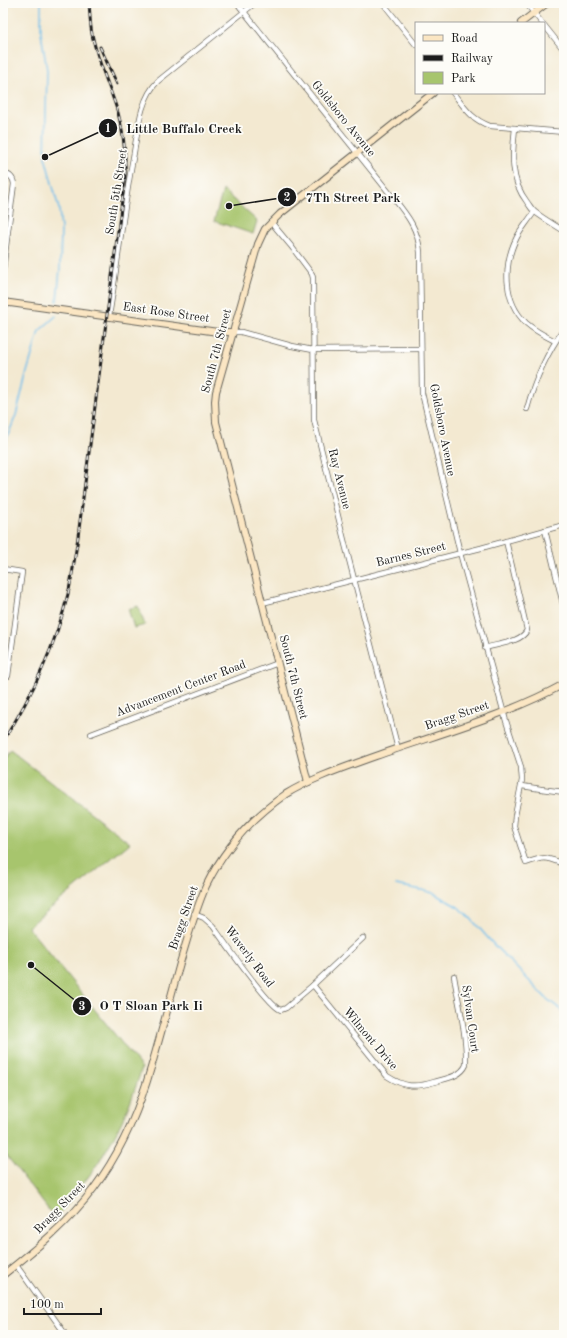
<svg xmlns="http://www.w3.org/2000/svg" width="567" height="1338" viewBox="0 0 567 1338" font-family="'Old Standard TT',serif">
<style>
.green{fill:#a7c56d;stroke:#627044}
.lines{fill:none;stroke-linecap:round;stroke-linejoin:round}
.stream{stroke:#72bfec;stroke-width:1.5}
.street-casing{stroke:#67645b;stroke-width:6}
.secondary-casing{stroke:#67645b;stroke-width:8}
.street{stroke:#fff;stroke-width:4.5}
.secondary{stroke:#fbe6c3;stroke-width:6}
.rail-casing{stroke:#1c1c1c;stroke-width:3}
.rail{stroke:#fdfcf7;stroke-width:1.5;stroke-dasharray:4.5;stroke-linecap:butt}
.labels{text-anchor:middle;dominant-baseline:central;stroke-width:3.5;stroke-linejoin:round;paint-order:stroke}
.street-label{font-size:12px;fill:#1c1c1c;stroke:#fdfcf7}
.leader{fill:none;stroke:#1c1c1c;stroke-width:1.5}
.callout-dot{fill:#1c1c1c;stroke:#fdfcf7;stroke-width:1.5}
.mark-label{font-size:12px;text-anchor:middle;font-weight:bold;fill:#fff}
.callout-label{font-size:13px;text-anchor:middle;font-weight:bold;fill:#1c1c1c;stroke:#fdfcf7;stroke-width:3.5;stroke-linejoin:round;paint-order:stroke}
</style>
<rect width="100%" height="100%" fill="#fdfcf7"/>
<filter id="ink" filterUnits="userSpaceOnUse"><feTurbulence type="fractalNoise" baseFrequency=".025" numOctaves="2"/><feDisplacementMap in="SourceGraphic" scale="8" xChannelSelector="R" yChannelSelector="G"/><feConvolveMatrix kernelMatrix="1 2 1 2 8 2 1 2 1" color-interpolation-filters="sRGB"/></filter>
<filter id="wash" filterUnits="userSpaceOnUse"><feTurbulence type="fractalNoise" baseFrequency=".012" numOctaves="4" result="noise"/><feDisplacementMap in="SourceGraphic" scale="16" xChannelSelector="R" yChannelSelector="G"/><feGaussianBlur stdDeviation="0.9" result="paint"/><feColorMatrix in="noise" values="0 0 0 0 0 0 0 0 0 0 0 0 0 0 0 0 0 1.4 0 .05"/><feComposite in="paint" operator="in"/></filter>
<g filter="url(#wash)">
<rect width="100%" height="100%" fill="#f3e9d1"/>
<g class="green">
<path d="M223,190L257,221L253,234L214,221Z"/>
<path d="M138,606L145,625L134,628L128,609Z"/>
<path d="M10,750L130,843L28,927L142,1068C136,1086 130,1105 121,1123C104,1158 81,1189 55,1218L3,1151V760Z"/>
</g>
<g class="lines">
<g class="stream">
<path d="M41,3V33L47,70L45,157L59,209L61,230L60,269L57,301"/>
<path d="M3,448L16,415L27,372L39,331L56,316"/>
<path d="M396,885L422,890L433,893L458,907L467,914L495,946L547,999L564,1012"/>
</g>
</g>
</g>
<g filter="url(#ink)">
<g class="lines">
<g class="street-casing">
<g id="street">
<path d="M237,3L391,195C406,214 418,227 420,252L422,393L460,553L506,721L521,767L522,780L515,816L514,826L526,863C545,856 545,857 564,864"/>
<path d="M383,3L416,45"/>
<path d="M526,3L542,23"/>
<path d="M544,25L564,50"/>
<path d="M453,93C465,108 471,119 490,126L564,132"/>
<path d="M515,128C512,155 510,180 527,202C530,206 532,210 535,212C544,219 555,225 564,231"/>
<path d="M3,173C10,175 13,177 14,184L3,270"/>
<path d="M534,212C529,220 522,228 517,237C503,264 503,301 526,323C535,331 545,336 555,341"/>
<path d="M271,222L291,246L312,274L313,278L314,420L346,548L398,749"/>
<path d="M109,316C118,263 123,210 133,158C138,132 139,100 158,81L255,3"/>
<path d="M233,332H241L292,346L313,350L421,349"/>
<path d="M527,409C535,379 546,354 564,329"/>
<path d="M545,530L564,608"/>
<path d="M3,569L22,572L8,676"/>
<path d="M262,603L481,548L564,525"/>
<path d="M485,648C498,644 522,642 527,630L506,541"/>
<path d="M91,734L278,663"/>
<path d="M522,786L541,789L564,792"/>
<path d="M194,914L204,918L213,926C223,940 269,1007 281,1010L286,1008L313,985L363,938"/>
<path d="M313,985L387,1076C404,1087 415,1088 434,1082C444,1079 461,1077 466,1065C466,1063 466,1058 466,1056C466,1029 458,1002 454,976"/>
<path d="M16,1265L66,1335"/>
</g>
</g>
<g class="secondary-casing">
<g id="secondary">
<path d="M521,23L547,3"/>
<path d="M3,302L218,332H233"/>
<path d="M308,782L216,422L215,401L216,392L258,244L265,229L280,214L433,93"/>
<path d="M3,1275C36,1249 69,1222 94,1188C118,1156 135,1119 147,1081C159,1042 169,1003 180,963C188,937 195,911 206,886C224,849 253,817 286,794C314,777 346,767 376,756C438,734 506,716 564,684"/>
</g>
</g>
<use href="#street" class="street"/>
<use href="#secondary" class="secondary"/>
<g class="rail-casing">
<g id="rail">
<path d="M100,47L117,84"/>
<path d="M3,741C32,696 55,647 68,594C72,578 74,561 77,544L125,177C126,155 124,134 118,113C110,86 97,61 92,34C90,24 90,13 89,3"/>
</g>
</g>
<use href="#rail" class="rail"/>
</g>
</g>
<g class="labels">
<g class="street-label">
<text transform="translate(343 119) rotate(51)">Goldsboro Avenue</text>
<text transform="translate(117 192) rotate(-81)">South 5th Street</text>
<text transform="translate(166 313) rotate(8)">East Rose Street</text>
<text transform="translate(217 351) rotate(-75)">South 7th Street</text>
<text transform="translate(442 430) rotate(79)">Goldsboro Avenue</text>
<text transform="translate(339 479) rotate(76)">Ray Avenue</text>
<text transform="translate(411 555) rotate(-14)">Barnes Street</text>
<text transform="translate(293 677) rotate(76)">South 7th Street</text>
<text transform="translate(181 689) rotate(-21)">Advancement Center Road</text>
<text transform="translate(457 716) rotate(-19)">Bragg Street</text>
<text transform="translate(184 918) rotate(-71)">Bragg Street</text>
<text transform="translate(249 957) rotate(53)">Waverly Road</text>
<text transform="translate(470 1019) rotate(82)">Sylvan Court</text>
<text transform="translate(370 1039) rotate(50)">Wilmont Drive</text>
<text transform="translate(60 1208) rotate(-46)">Bragg Street</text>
</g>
</g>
<path class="leader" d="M45 157L108 128M229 206L287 197M31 965L82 1006"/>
<g class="callout-dot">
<circle cx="45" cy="157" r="4"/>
<circle cx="229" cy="206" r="4"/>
<circle cx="31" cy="965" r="4"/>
<circle cx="108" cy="128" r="10"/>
<circle cx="287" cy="197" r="10"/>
<circle cx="82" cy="1006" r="10"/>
</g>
<g class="mark-label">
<text x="108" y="132">1</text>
<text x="287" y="201">2</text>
<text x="82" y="1010">3</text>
</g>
<g class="callout-label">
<text x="184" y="133">Little Buffalo Creek</text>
<text x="353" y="202">7Th Street Park</text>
<text x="151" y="1010">O T Sloan Park Ii</text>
</g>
<rect width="567" height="1338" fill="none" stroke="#fdfcf7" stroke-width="16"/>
<rect x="415" y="22" width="130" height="72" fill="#fdfcf7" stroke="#a3a29f"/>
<rect x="423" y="35" width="20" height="6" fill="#fbe6c3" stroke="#a3a29f"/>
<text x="451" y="42" font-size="12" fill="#1c1c1c">Road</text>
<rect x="423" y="55" width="20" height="6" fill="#1c1c1c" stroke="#a3a29f"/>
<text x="451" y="62" font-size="12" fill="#1c1c1c">Railway</text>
<rect x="423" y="72" width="20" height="12" fill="#a7c56d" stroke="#a3a29f"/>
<text x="451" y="82" font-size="12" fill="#1c1c1c">Park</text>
<path d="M24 1308v6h77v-6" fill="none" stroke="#1c1c1c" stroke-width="2"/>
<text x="30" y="1308" font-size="12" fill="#1c1c1c" stroke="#fdfcf7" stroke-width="3" paint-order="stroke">100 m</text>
</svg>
